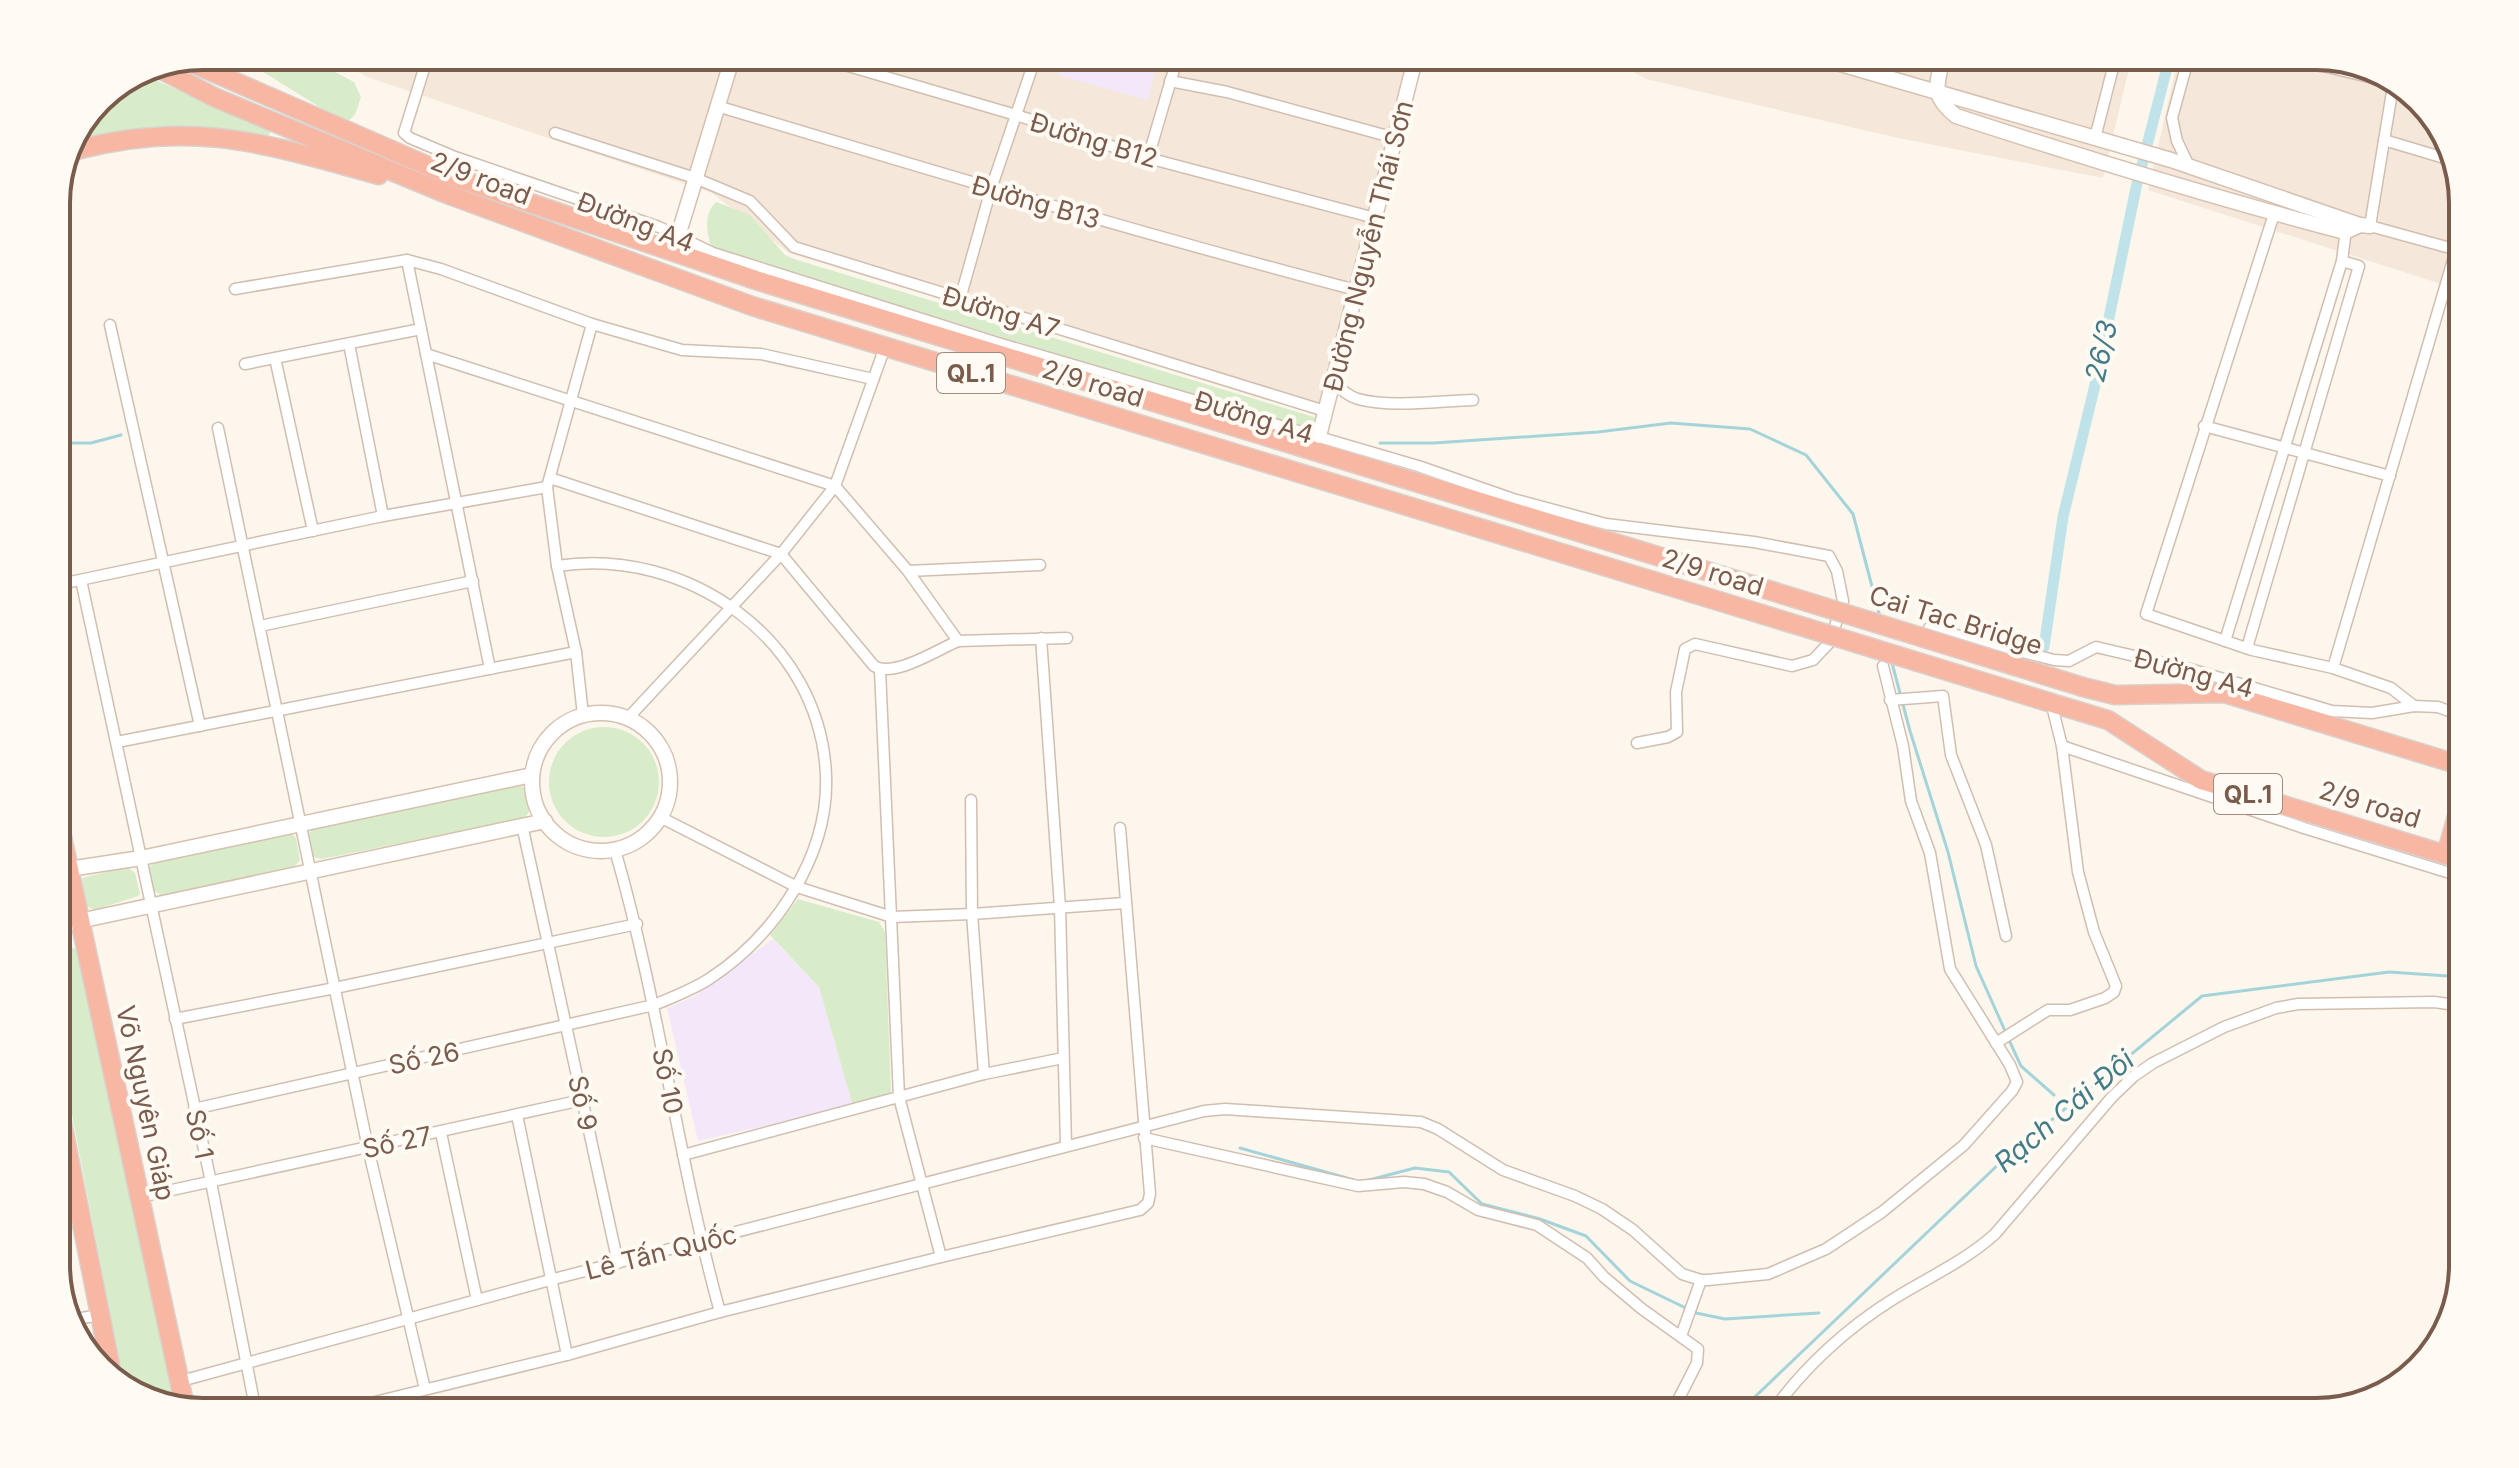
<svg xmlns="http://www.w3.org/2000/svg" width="2519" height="1468" viewBox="0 0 2519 1468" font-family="Inter,sans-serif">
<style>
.residential{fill:#f5e8da}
.education{fill:#f3e8fa}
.green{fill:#d8ecc9}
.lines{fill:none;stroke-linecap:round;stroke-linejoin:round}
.stream{stroke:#a5d3da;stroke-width:3}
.canal{stroke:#bfe3e8;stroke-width:11}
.street-casing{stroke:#d1beb0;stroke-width:13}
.secondary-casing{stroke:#d6c0b0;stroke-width:17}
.highway-casing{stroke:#dad1cd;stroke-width:21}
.street{stroke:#fff;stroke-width:10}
.secondary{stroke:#fff;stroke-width:14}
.highway{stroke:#f7b7a3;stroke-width:18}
.highway-bridge-casing{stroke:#dad1cd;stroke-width:21;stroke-linecap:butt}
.highway-bridge{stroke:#f7b7a3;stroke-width:18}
.labels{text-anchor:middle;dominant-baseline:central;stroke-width:8;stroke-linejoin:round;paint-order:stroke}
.shield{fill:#fffaf3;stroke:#a28b7f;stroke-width:2}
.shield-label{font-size:24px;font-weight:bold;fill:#7a5c4d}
.street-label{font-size:26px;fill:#7a5c4d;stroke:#fffaf3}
.water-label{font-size:28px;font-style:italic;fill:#437c86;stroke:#fffaf3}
.rim{fill:none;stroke:#7a5c4d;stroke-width:4}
</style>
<rect width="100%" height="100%" fill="#fdf6ec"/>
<g class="residential">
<path d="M328,56H1408L1317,414L789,253L712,193L367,77Z"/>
<path d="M1605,56H2132L2103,178L1898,138L1646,79Z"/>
<path d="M2179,56H2316L2389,75L2439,122L2463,194V291L2148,190Z"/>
</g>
<g class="education">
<path d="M1063,56H1160L1147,100L1058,75Z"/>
<path d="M773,939L819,987L853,1106L698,1141L667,1008L693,997Z"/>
</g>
<g class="green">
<path d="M248,56H305L354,82L361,97C357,108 356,122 342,121L252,65Z"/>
<path d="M138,73L271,129L269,135L187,131L80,142L99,99Z"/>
<path d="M716,202L750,215L785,255L794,259L1314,417L1316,428L1311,432L761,263L711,246C706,231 704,213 716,202Z"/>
<circle cx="604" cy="782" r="55"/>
<path d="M517,784L528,790L531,809L525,818L322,859L313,857L309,834L312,829Z"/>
<path d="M290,832L296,838L300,860L294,867L161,895L151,889L149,868L155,861Z"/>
<path d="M127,867L135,873L140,894L138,896L95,910L85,906L82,878Z"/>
<path d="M798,899L879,922L885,932L891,1091L889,1096L853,1106L819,987L770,935Z"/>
<path d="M59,943L76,949L91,1002L177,1405L130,1393L119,1360L56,1031V944Z"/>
</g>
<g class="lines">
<g class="stream">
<path d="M56,443H91L121,435"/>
<path d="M1380,443H1434L1598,432L1671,423L1750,429L1806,455L1853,514L1880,617"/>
<path d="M1892,663L1910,731L1948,852L1976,966L2006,1033"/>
<path d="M2009,1040L2021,1066L2054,1095"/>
<path d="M1240,1148L1354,1180"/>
<path d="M1365,1181L1415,1168L1449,1172L1482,1204L1540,1219L1586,1236L1630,1281L1696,1313L1725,1319L1819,1313"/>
<path d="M1739,1412L2004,1159L2202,996L2389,972L2463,977"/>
</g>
<path class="canal" d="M2044,647L2063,517L2095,385L2136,188L2170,56"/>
<g class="street-casing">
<g id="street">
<path d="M428,56L404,133L410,138L455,157L659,227L713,253L998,343L1418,466L1513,499L1606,524L1754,542L1829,556L1837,571L1843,601L1830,642L1813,660L1792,666L1695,644L1685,649L1676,692L1677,732L1668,737L1637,743"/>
<path d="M814,56L1016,115L1148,158L1375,218"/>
<path d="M2282,56L2394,83"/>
<path d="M2394,80L2370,226L2461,251"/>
<path d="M1170,81L1227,92L1395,138"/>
<path d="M717,106C930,170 1142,234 1356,290"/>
<path d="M555,133L695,178L750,201L794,247L1325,411"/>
<path d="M2095,138L2116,56"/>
<path d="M2384,140L2451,160"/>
<path d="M1148,158L1178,56"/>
<path d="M2189,166L2177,141L2172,118L2189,56"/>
<path d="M2274,214L2146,614L2252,650L2333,668L2456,250"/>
<path d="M407,260L490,669"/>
<path d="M235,289L407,260L441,269L592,324L682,350L761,354L873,379"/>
<path d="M960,299L991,189L1036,56"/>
<path d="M110,325L200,726"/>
<path d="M349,344L383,516"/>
<path d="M426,354L835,486L908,571L958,641C937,650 894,678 874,666L781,554L550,478"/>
<path d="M275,358L313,531"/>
<path d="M245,364L421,329"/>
<path d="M1333,381C1340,389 1348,396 1358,399C1391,408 1439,401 1473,400"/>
<path d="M2204,426L2390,476"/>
<path d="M218,428L368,1148L425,1389"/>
<path d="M908,571L1040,565"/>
<path d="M81,580L211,1182L256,1412"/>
<path d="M56,585L383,516L547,487"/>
<path d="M260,626L473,581"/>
<path d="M1929,628L2054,660L2069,661L2096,647L2190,669L2332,711L2372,713L2414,706L2438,707L2463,716"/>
<path d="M1041,638L1060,907L1066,1145"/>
<path d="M958,641L1067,638"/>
<path d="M2225,641L2342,261L2346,229"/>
<path d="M2247,648L2359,266L2342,261"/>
<path d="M2333,668L2391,688L2414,706"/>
<path d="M880,670L899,1097L941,1257"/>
<path d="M1890,700L1943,696L1951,755L1986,845L2006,936"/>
<path d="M583,715L576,652L557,566L547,487L592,324"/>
<path d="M628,718L781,554L835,486L885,347"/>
<path d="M117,742L576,652"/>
<path d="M2062,746L2304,828L2463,877"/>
<path d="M971,800L972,914L984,1074"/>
<path d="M660,817L797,887L892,917L972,914L1125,903"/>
<path d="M522,825L618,1263"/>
<path d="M615,850C659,1002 678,1160 720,1312"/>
<path d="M175,1019L335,988L637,924"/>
<path d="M1996,1043L2048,1010H2070L2105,998L2114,992L2116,986L2094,932L2078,872L2062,746L2051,702"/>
<path d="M194,1109L654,1005C673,997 692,990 709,979C775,936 829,856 826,776C821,639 686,546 557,566"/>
<path d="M517,1115L567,1355"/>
<path d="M441,1133L477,1300"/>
<path d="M1144,1138L1358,1186L1404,1182L1424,1184L1447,1192L1478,1210L1537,1225L1587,1258L1604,1277L1642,1309L1698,1349L1697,1363L1672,1412"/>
<path d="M683,1155L984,1074L1063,1058"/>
<path d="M140,1197L582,1100"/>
<path d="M70,1320L100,1315"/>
<path d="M1681,1336L1701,1280"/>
<path d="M181,1381L550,1280L1204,1111L1225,1109L1421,1122L1438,1129L1503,1170L1575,1196L1602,1209L1633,1230L1682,1274L1701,1280H1708L1768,1274L1826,1249L1882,1212L1964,1145L2012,1091L2017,1082L2010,1065L1950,969L1930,853L1911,801L1903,746L1883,666"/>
<path d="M334,1412L567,1355L720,1312L941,1257L1140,1210L1148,1203L1150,1194L1120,828"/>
<path d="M1772,1412C1804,1367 1848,1327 1895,1298C1929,1277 1965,1261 1995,1234L2112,1097L2134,1076L2153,1063L2224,1027L2276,1008L2298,1004L2434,1002L2463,1006"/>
</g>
</g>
<g class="secondary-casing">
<g id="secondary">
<path d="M1813,56L2171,160L2360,225L2370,226"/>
<path d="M1943,56C1937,86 1930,95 1956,116C2085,158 2214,198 2345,232L2360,225"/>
<path d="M678,236L733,56"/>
<path d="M1319,436L1416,56"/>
<circle cx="601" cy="782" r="69"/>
<path d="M69,869L141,858L532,775"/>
<path d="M56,926L545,821"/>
</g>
</g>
<g class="highway-casing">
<g id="highway">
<path d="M185,60L451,176L759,281L1814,604"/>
<path d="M154,66L216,98L447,194L752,306L1807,628"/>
<path d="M76,150C195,119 265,144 379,175"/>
<path d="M2083,687L2115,695L2224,693L2463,766"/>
<path d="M2045,701L2108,720L2201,780L2463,860"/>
<path d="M56,809L185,1407"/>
<path d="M2446,855L2463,795"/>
<path d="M56,1093L112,1375"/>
</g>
</g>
<use href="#street" class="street"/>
<use href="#secondary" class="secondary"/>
<use href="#highway" class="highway"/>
<g class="highway-bridge-casing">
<g id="highway-bridge">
<path d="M1814,604L2083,687"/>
<path d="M1807,628L2045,701"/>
</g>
</g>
<use href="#highway-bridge" class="highway-bridge"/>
</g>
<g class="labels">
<g class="shield">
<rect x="937" y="353" width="68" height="40" rx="6"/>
<rect x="2214" y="774" width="68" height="40" rx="6"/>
</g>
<g class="shield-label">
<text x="971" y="373">QL.1</text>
<text x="2248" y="794">QL.1</text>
</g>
<g class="street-label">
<text transform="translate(1094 140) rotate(17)">Đường B12</text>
<text transform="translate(481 178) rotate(21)">2/9 road</text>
<text transform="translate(1036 202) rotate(16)">Đường B13</text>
<text transform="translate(636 222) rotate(21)">Đường A4</text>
<text transform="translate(1368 246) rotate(-76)">Đường Nguyễn Thái Sơn</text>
<text transform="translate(1001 312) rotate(17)">Đường A7</text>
<text transform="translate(1093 383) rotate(17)">2/9 road</text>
<text transform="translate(1254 417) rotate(17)">Đường A4</text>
<text transform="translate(1713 572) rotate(17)">2/9 road</text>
<text transform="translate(1956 620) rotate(17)">Cai Tac Bridge</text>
<text transform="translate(2194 673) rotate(15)">Đường A4</text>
<text transform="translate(2370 804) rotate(17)">2/9 road</text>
<text transform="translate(424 1058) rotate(-12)">Số 26</text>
<text transform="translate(668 1081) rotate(79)">Số 10</text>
<text transform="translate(146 1103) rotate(78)">Võ Nguyên Giáp</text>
<text transform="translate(583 1103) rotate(78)">Số 9</text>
<text transform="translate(200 1134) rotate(78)">Số 1</text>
<text transform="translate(397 1142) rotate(-12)">Số 27</text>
<text transform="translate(661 1252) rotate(-14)">Lê Tấn Quốc</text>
</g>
<g class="water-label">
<text transform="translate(2101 351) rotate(-77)">26/3</text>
<text transform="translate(2064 1111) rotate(-40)">Rạch Cái Đôi</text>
</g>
</g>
<path d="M0 0H2519V1468H0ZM203 70H2316A133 133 0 0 1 2449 203V1265A133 133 0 0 1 2316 1398H203A133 133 0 0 1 70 1265V203A133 133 0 0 1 203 70Z" fill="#fffaf3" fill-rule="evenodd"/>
<path class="rim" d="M203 70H2316A133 133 0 0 1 2449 203V1265A133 133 0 0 1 2316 1398H203A133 133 0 0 1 70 1265V203A133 133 0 0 1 203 70Z"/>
</svg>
